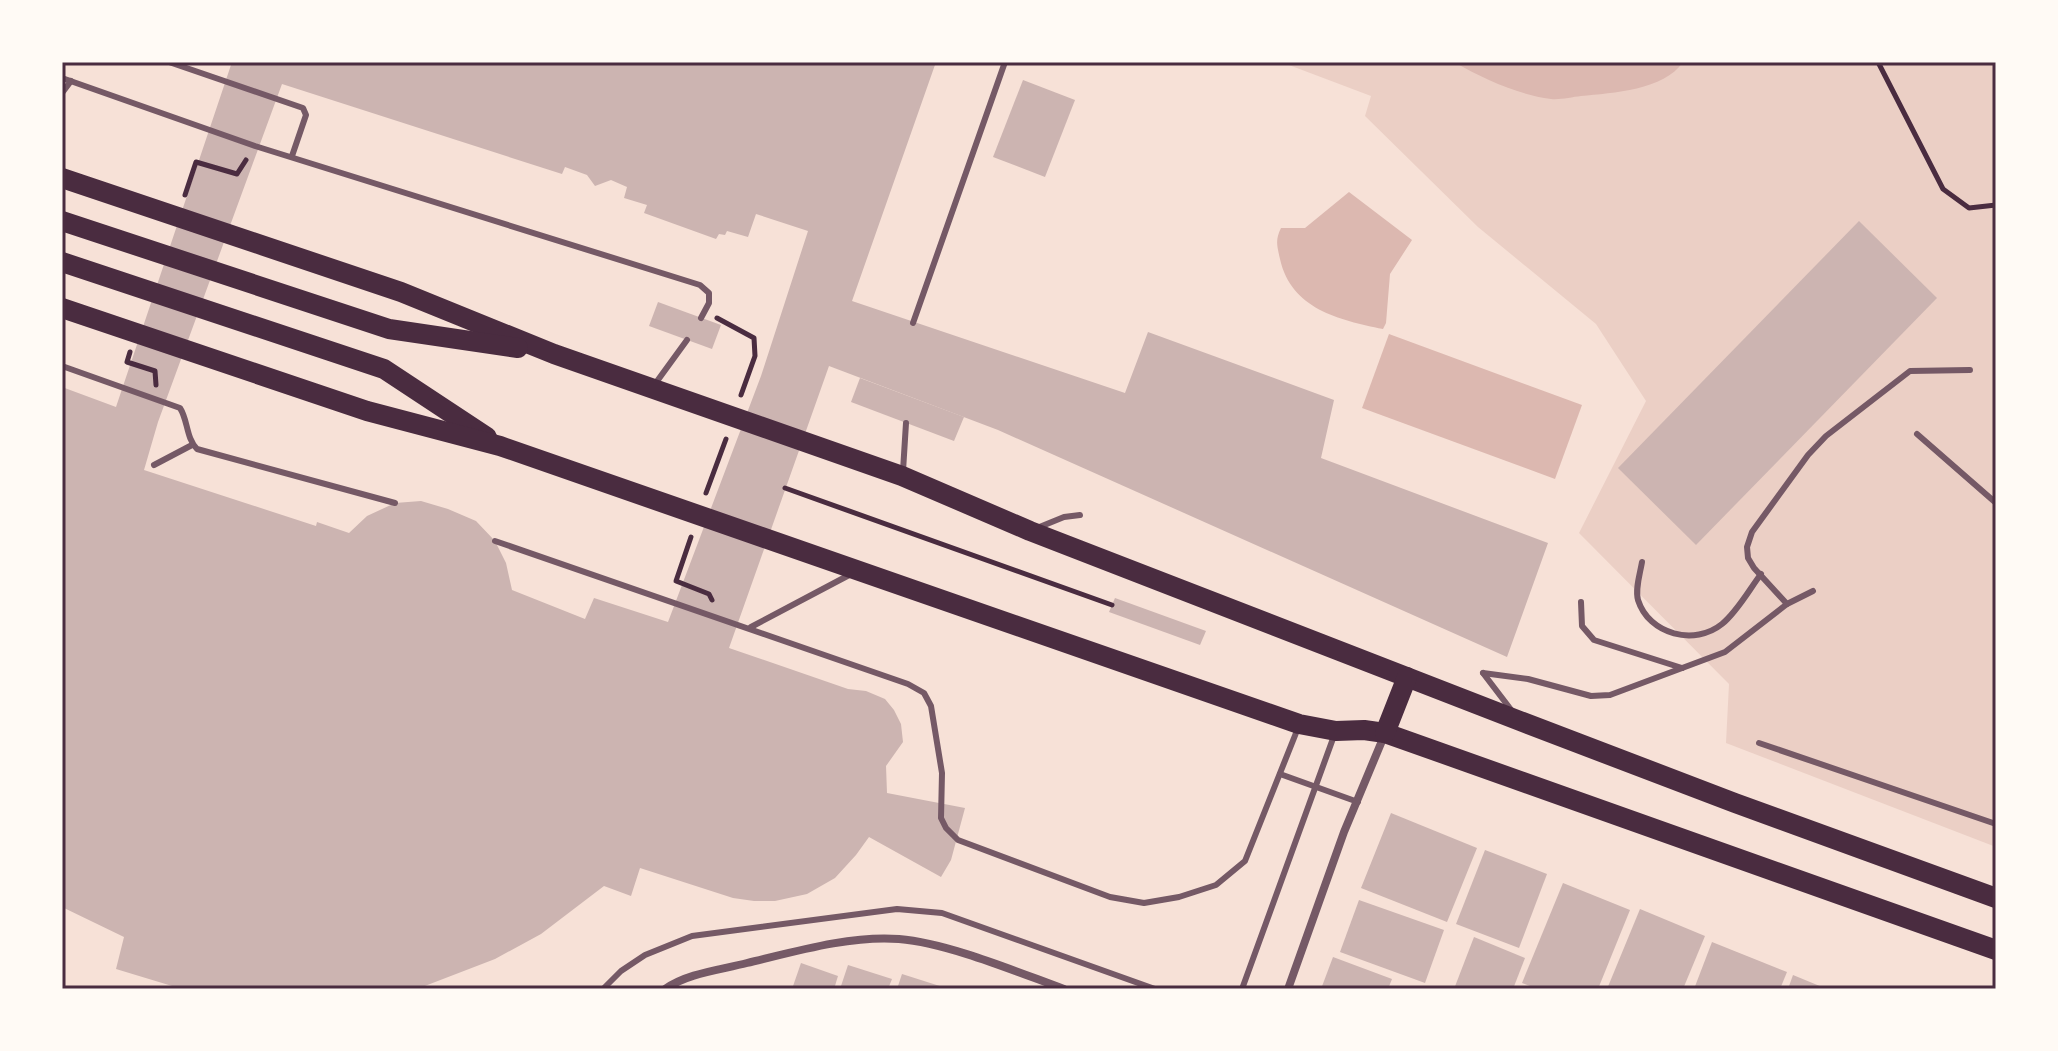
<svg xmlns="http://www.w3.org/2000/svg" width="2058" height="1051" viewBox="0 0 2058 1051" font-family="Karla,sans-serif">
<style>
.green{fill:#ebcfc5}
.water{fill:#dcb8b0}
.building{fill:#ccb4b1;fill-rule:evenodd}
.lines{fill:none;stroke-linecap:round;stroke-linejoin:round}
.path{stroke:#4a2c40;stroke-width:5}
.service{stroke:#755966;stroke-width:6}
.minor{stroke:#755966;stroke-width:8}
.trunk{stroke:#4a2c40;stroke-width:20}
.neatline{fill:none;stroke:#4a2c40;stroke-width:3}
</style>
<rect width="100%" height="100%" fill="#f7e1d7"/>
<path class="green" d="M1281,62H1996V847L1726,743L1729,684L1579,533L1646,401L1596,324L1478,227L1365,116L1371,96Z"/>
<g class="water">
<path d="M1454,62H1683C1664,90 1613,93 1581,96C1572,97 1560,100 1551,99C1516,94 1484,79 1454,62Z"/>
<path d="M1349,192L1412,240L1390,274L1386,323L1383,329C1339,320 1291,309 1280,259C1277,246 1275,240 1281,228H1305Z"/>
<path d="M1389,334L1582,405L1555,479L1362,408Z"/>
</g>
<g class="building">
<path d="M232,62H936L852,301L1125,393L1148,332L1334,400L1321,458L1548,543L1507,657L998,430L829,366L729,648L848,689L866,691L885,699L894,710L901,724L903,742L886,766L887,793L965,808L951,860L941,877L869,837L856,855L835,878L807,894L775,901H754L733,898L640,868L631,896L604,886L541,934L495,959L417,989H182L116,969L124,937L62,907V387L116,407ZM282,84L562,174L565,167L587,175L595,186L611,180L627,187L624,198L647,205L644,213L716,239L719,234L725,235L727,231L748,237L756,214L808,231L761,376L668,622L594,598L585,619L512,590L506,563L495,541L476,521L448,509L421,501L395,503L367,516L349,533L317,522L316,526L144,470L158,422Z"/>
<path d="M1023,80L1075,100L1045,177L993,157Z"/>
<path d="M1859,221L1937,298L1696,545L1618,468Z"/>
<path d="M658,302L721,325L712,349L649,326Z"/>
<path d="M860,378L964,417L954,441L851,402Z"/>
<path d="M1115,598L1206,631L1200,645L1109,612Z"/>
<path d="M1391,813L1477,848L1447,922L1361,888Z"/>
<path d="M1485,850L1547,874L1519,948L1456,924Z"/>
<path d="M1563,883L1630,910L1598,989H1538L1522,983Z"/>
<path d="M1359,900L1444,930L1425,983L1340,952Z"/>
<path d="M1640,909L1705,936L1683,989H1607Z"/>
<path d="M1474,937L1525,958L1513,989H1454Z"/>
<path d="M1712,942L1787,972L1780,989H1694Z"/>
<path d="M1333,957L1392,979L1388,989H1321Z"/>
<path d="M801,963L838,976L834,989H792Z"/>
<path d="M848,965L892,979L888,989H840Z"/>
<path d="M902,974L946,988V989H897Z"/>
<path d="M1793,975L1827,989H1788Z"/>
</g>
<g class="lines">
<g class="path">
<path d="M1878,62L1943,189L1969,208L1996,205"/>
<path d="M185,195L196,162L237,174L246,160"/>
<path d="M717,318L754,338L755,356L741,395"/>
<path d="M130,352L127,362L155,371L156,385"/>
<path d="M785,488L1112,605"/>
<path d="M706,493L726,439"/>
<path d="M691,537L676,581L709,594L712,600"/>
</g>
<g class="service">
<path d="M169,62L303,108L306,115L292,156"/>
<path d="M62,78L255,146L700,285L709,293V303L701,318"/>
<path d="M62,93L71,81"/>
<path d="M913,323L1005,62"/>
<path d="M62,366L180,408C188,420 186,438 197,449L395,503"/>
<path d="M655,384L687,340"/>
<path d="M1917,434L1996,503"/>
<path d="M154,465L192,445"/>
<path d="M903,471L906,423"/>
<path d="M1037,528L1064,517L1080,515"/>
<path d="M495,541L908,684L924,693L931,706L942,773L941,818L946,828L958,840L1110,897L1144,903L1179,897L1216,885L1245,861L1298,728"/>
<path d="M1642,562C1640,574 1635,589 1638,600C1649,635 1695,646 1722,624C1737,612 1749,590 1761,574"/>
<path d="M1581,602L1582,626L1594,640L1682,668"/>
<path d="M1787,604L1754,568L1748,558L1747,547L1752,532L1808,455L1826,436L1910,371L1970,370"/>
<path d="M751,627L853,573"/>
<path d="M1483,673L1528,679L1591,696L1610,695L1725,652L1787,604L1813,591"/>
<path d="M1483,673L1512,711"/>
<path d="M1759,743L1996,824"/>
<path d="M1280,774L1358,802"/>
<path d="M603,989L621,971L645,955L692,936L897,909L942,913L1155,989"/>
<path d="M1242,989L1335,733"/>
</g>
<g class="minor">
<path d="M665,989C688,973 720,970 747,963C793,952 851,935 899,939C948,943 1017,972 1064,989"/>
<path d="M1288,989L1344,832L1384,736"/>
</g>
<g class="trunk">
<path d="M62,178L401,292L554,354L902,476L1030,531L1520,721L1735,803L1996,898"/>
<path d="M62,221L389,329L518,348"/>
<path d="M62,262L384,369L487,437"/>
<path d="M62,308L367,411L500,446L1299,724L1336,731L1364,730L1385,733L1996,950"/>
<path d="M1385,733L1407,677"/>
</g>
</g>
<rect width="2058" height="1051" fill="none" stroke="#fffaf5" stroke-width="128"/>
<rect x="64" y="64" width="1930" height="923" class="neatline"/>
</svg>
